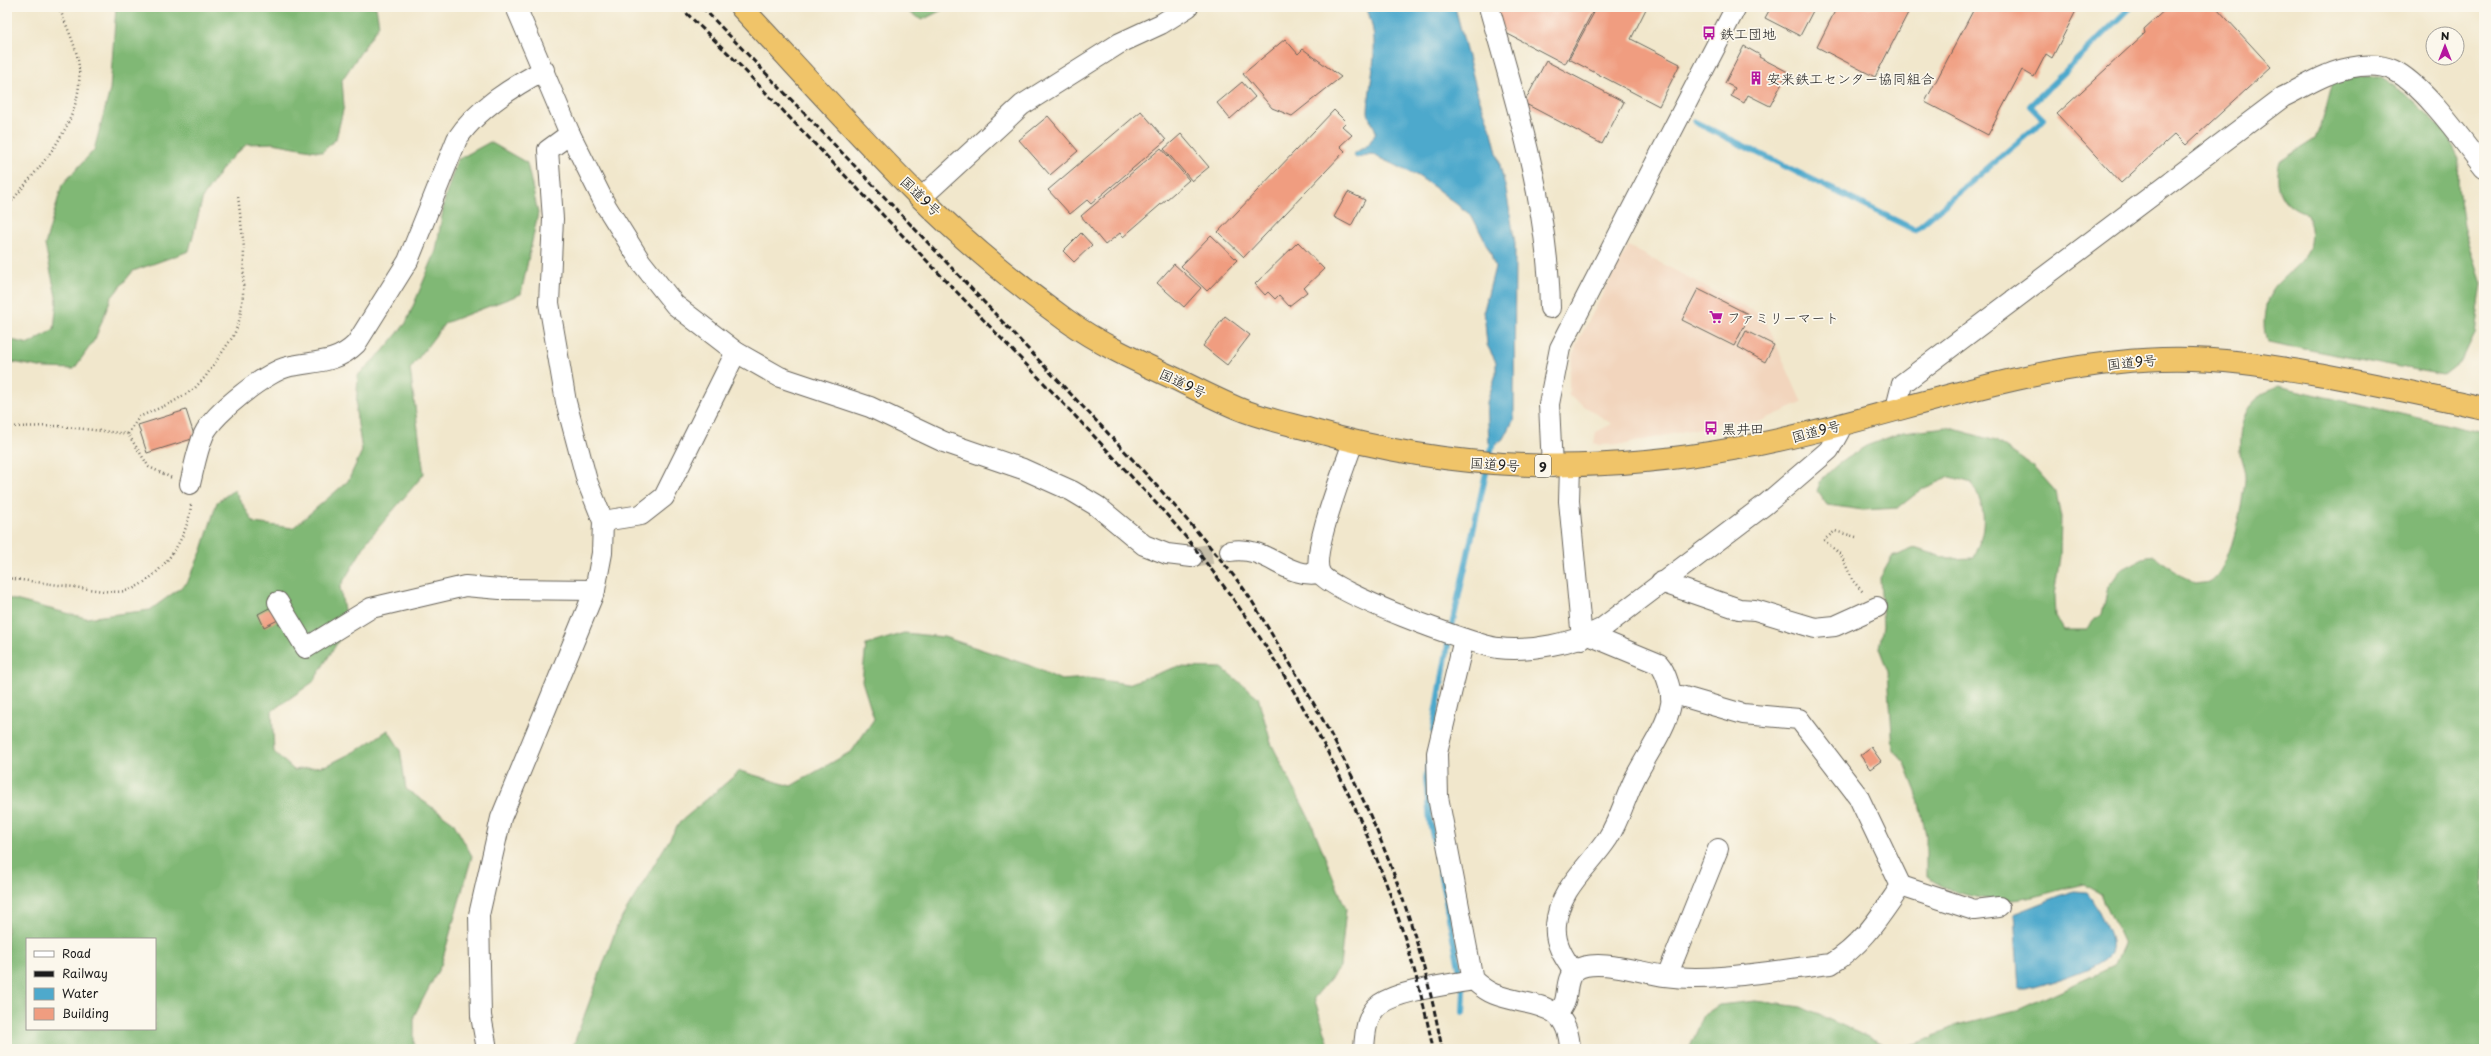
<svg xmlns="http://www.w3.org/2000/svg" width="2491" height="1056" viewBox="0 0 2491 1056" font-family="'Playpen Sans','Klee One',sans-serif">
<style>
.built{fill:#f2d5bd}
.forest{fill:#80b874;stroke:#4e6a48;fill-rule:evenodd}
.water{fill:#4ea9cc;stroke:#356274}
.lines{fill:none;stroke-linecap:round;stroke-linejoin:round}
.stream{stroke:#4ea9cc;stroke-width:6}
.building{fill:#f09d80}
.minor-tunnel{stroke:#c6bea9;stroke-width:20;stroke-dasharray:20 10;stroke-linecap:butt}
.minor-casing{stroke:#67635a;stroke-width:22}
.highway-casing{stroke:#67635a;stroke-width:24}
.path{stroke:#67635a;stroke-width:2.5;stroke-dasharray:1 3;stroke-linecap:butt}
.minor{stroke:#fff;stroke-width:20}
.highway{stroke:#f0c469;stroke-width:22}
.rail{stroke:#1c1c1c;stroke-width:3;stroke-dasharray:6 3;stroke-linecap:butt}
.labels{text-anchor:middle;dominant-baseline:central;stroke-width:3.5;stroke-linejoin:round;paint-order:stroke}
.shield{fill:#fbf7ec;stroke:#5f5e5a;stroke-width:1}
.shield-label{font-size:13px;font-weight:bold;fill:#1c1c1c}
.poi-label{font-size:14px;fill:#1c1c1c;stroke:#fbf7ec;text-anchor:start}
.street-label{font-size:14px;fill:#1c1c1c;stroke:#fbf7ec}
</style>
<rect width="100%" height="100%" fill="#fbf7ec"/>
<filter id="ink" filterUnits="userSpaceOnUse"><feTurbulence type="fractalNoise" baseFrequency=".025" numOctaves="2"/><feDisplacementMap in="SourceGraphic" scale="8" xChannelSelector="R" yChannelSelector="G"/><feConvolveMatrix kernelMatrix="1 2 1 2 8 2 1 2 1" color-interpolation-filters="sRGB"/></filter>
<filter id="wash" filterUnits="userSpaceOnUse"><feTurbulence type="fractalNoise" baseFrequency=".012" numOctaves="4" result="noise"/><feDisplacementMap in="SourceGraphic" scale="16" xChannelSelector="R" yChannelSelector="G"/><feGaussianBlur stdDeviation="0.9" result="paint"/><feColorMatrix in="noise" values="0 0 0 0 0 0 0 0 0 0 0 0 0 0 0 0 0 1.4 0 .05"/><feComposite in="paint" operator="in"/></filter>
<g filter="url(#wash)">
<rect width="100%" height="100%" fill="#f1e7cc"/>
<path class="built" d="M1628,246L1764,317L1802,403L1761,421L1727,422L1626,444L1600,445L1594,443L1596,432L1612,424L1569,396V373L1576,345Z"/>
<g class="forest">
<path d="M116,7H376L379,25L342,80L344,106L336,139L322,152L273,143L247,144L227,162L203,197L189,251L133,271L111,298L95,339L74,369L45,368L7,361V339L29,344L54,329L57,301L45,245L62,185L94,150L110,90Z"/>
<path d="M900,7H948L922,20Z"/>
<path d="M2379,76L2406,94L2446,133L2459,158L2458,186L2464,226L2482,283L2475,334L2463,359L2443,375L2267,342C2261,325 2264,297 2278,283C2301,260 2321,252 2307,214C2282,207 2272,187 2279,162L2315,139L2323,119L2333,81L2348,77Z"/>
<path d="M490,142L527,163L538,213L521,294L445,323L410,369L424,474L368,540L340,587L347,627L313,682L272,711L274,752L294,770L328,765L363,747L388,730L400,749L406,789L453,822L472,856L441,965L414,1016V1049H7V598L86,618L150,610L187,583L202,550L217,502L234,490L254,523L293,528L348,481L362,451L356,412L358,375L383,351L406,323L436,251L445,198L457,160ZM27,939H155V1029H27Z"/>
<path d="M2278,386L2484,433V1049H1895L1921,1042L1957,1025L2020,1009L2114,966L2124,944L2101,894L2084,884C2060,889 2035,899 2011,900C1982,901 1948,893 1926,876V835L1916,791L1905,763L1893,750L1888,672L1879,648L1883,626L1880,578L1892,557L1915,548L1949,559L1973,558C1987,527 1987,512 1972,483L1951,477L1922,489L1898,508L1863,510L1827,505L1817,491L1821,480L1839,463L1866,446L1903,432L1947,427L1996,441L2035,468L2056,492L2061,517L2060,557L2054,595L2055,617L2063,630H2087L2102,614L2108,588L2122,569L2143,558L2153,556L2194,584C2199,583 2205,583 2209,582C2230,573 2243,502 2245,480C2246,469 2240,461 2240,451C2238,420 2249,397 2278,386Z"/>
<path d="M904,633L944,637L1031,666L1061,680L1088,678L1128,684L1176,667L1222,668L1258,697L1271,743L1311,822L1346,909L1340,967L1314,998L1328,1041L1323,1049H572L618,924L680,822L740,771L791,786L852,751L874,719L862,681L866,645Z"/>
<path d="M1755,1001L1801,1007L1895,1049H1689L1704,1015L1719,1005Z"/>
</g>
<g class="water">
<path d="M1366,7H1455L1478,95L1492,132L1506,190L1515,243L1514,419L1505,437L1498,443H1489L1487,402L1496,374V362L1487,345L1484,310L1495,267L1490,251L1472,216L1434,187L1418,176L1371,154L1356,158L1353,154L1368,145L1376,133C1375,125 1368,120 1368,111C1370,73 1382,44 1366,7Z"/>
<path d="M2073,891L2087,892C2095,901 2099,911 2103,921C2108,931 2114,942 2110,953C2103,968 2043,984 2027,989H2019L2014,914Z"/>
</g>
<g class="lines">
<g class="stream">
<path d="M1695,122L1915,230L2044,120L2030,106L2131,7"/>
<path d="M1433,731L1449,639L1494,437"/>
<path d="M1428,764L1426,779L1430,822L1464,992L1463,1012"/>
</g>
</g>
<g id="blocks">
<g class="building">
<path d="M1495,7H1595L1565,64L1504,32Z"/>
<path d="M1597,7H1647L1631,39L1680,64L1659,106L1569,59Z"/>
<path d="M1771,7H1815L1800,36L1765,18Z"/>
<path d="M1837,7H1911L1875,77L1817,47Z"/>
<path d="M1975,7H2078L2052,58L2046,54L2034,77L2022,70L1988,135L1925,102Z"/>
<path d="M2168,7H2216L2271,67L2186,145L2175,134L2121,183L2057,114L2145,33L2144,29Z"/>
<path d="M1285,39L1298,54L1303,49L1341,77L1292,116L1272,108L1243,74Z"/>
<path d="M1744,46L1760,55L1759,57L1788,72L1770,106L1748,95L1744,103L1731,96L1735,88L1725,83Z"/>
<path d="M1546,61L1624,102L1602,144L1524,103Z"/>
<path d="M1242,82L1255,97L1230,119L1217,103Z"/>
<path d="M1334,110L1346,122L1342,126L1352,135L1340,146L1345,151L1244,257L1218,232Z"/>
<path d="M1141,111L1166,140L1091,204L1087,200L1070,214L1048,190Z"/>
<path d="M1048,116L1078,151L1050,175L1019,140Z"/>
<path d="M1181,134L1209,167L1192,181L1164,149Z"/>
<path d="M1161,148L1189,180L1123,237L1120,233L1105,245L1081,216Z"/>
<path d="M1348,192L1365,200L1351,226L1334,217Z"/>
<path d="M1081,233L1092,245L1074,262L1063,251Z"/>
<path d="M1211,235L1237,260L1207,291L1181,266Z"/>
<path d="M1298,242L1324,269L1304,288L1307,292L1289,306L1279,295L1275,299L1268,292L1265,295L1255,284Z"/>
<path d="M1174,264L1201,288L1184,307L1157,283Z"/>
<path d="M1698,289L1750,315L1734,346L1682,320Z"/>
<path d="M1225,316L1250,335L1227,365L1203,346Z"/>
<path d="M1746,331L1774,345L1765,362L1738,347Z"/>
<path d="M186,410L195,438L147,453L138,425Z"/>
<path d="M273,606L280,619L264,627L258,614Z"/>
<path d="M1871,747L1881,761L1870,769L1860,755Z"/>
</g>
</g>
</g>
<g filter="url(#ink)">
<use href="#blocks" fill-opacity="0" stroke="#67635a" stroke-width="1"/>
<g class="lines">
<path class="minor-tunnel" d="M1192,557L1230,551"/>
<g class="minor-casing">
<g id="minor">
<path d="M516,7L570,134L606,206L641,262L675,305L736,352L780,377L870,407L944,442L1023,469L1072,491L1097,506L1144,545L1167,554L1192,557"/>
<path d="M1489,7C1517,105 1548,205 1550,308"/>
<path d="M921,198L1022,105L1120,43L1161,24L1188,7"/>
<path d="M1896,408L1902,384L2283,97C2298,90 2312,81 2327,75C2345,67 2374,61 2393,70C2423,84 2463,141 2484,168"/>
<path d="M1353,442C1345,467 1310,552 1320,573C1330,592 1473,645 1498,648C1529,652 1574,643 1601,629L1766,504L1829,450L1839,432V425"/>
<path d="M1570,466L1569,501L1582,639"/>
<path d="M1552,467L1549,404L1560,348L1736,7"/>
<path d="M190,484C194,468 197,450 204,434C214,413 268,370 291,366C316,361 337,363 356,344L408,261L457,139C477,109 512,87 544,70"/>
<path d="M603,521L641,515L664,497L736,352"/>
<path d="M1230,551C1269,545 1283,579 1320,573"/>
<path d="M1661,582L1739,609L1755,610L1815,628L1835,626L1877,607"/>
<path d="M278,602L306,648L371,608L465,586L500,589L595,590"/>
<path d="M1464,639L1437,753L1438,797L1473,980"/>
<path d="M1901,886L1974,910L1999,907"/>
<path d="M1574,972C1564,958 1554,943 1556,925C1559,888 1589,867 1608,838C1620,819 1625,798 1635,778C1646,756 1667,727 1671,704C1673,694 1666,672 1659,664L1589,635"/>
<path d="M1667,976L1718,849"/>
<path d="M1558,1014C1560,1010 1564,1005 1565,1001C1568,991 1566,976 1576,970C1595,957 1642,973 1665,976C1714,983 1781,969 1831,964C1863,945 1880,916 1901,886L1858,796L1799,719L1743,714L1681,696L1671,697"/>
<path d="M487,1049L481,1016L479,915L501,818L595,590L602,553L603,521L587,481L566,402L549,303L553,219L548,150L570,134"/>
<path d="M1364,1049C1365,1034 1366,1014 1380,1004C1400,990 1448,985 1473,980C1479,985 1486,991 1494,994C1529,1008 1568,998 1570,1049"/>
</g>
</g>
<g class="highway-casing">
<path id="highway" d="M741,7C800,70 858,135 919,196C964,241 1015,283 1066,320C1099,344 1139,362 1176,379C1196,389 1216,399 1237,408C1260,418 1286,423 1311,430C1457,472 1590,475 1739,448C1881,422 2015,364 2162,359C2217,357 2270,366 2324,375C2377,385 2431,396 2484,408"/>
</g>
<g class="path">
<path d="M7,207C39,166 84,124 79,67C77,47 66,26 59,7"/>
<path d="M7,427L58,426L128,434L149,467L172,478"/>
<path d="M128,434L139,417L173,402L194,389L206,376L234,335L240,318L243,295L244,248L238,196"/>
<path d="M1856,537L1835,531L1824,540L1841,555L1853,581L1863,592"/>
<path d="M7,578L103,591C114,592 126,593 136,587C164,573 190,534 191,503"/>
</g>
<use href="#minor" class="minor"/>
<use href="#highway" class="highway"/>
<g class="rail">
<path d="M680,7L732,57C820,150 909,242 998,335C1042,381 1087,428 1130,475C1148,495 1167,514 1184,535C1305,683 1396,860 1433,1049"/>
<path d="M702,7C806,115 910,223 1013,333C1089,414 1168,493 1237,580C1253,600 1265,624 1279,646C1358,770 1416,904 1442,1049"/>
</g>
</g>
</g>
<defs>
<g id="bus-bare" transform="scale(1.08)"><path d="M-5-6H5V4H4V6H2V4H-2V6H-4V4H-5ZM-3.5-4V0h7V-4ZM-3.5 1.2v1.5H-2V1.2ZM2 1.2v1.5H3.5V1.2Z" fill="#b5179e" stroke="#fbf7ec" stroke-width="2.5" paint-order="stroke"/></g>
<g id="building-bare" transform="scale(1.08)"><path d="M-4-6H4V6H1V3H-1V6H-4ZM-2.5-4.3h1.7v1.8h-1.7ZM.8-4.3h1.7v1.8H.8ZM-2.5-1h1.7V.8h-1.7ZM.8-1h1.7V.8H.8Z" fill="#b5179e" stroke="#fbf7ec" stroke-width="2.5" paint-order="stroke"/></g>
<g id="supermarket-bare" transform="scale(1.08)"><path d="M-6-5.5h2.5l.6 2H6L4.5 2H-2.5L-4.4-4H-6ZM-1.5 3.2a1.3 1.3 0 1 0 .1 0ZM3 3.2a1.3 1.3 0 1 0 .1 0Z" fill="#b5179e" stroke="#fbf7ec" stroke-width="2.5" paint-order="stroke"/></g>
</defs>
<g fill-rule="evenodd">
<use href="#bus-bare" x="1709" y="33"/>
<use href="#building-bare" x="1756" y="78"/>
<use href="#supermarket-bare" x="1716" y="317"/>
<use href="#bus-bare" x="1711" y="428"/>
</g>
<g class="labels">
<rect class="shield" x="1535" y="455" width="16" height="22" rx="3"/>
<g class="shield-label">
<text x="1543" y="466">9</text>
</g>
<g class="poi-label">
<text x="1720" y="33">鉄工団地</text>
<text x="1767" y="78">安来鉄工センター協同組合</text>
<text x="1727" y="317">ファミリーマート</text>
<text x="1722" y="428">黒井田</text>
</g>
<g class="street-label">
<text transform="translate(921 196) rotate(44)">国道9号</text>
<text transform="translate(2132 362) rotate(-6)">国道9号</text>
<text transform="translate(1183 383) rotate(25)">国道9号</text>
<text transform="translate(1816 431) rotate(-15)">国道9号</text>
<text transform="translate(1495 464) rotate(4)">国道9号</text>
</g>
</g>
<rect width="2491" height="1056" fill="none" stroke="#fbf7ec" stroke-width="24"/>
<rect x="26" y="938" width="130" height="92" fill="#fbf7ec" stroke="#a29f99"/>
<rect x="34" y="951" width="20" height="6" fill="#ffffff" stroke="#a29f99"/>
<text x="62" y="958" font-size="12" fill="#1c1c1c">Road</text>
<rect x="34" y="971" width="20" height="6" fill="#1c1c1c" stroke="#a29f99"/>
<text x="62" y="978" font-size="12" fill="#1c1c1c">Railway</text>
<rect x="34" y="988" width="20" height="12" fill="#4ea9cc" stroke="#a29f99"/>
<text x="62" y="998" font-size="12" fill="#1c1c1c">Water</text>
<rect x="34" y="1008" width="20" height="12" fill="#f09d80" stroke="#a29f99"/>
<text x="62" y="1018" font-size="12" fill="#1c1c1c">Building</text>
<g transform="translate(2445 46)"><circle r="19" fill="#fbf7ec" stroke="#a29f99"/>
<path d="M0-3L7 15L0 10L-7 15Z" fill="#b5179e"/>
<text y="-6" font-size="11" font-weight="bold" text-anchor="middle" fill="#1c1c1c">N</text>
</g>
</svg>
